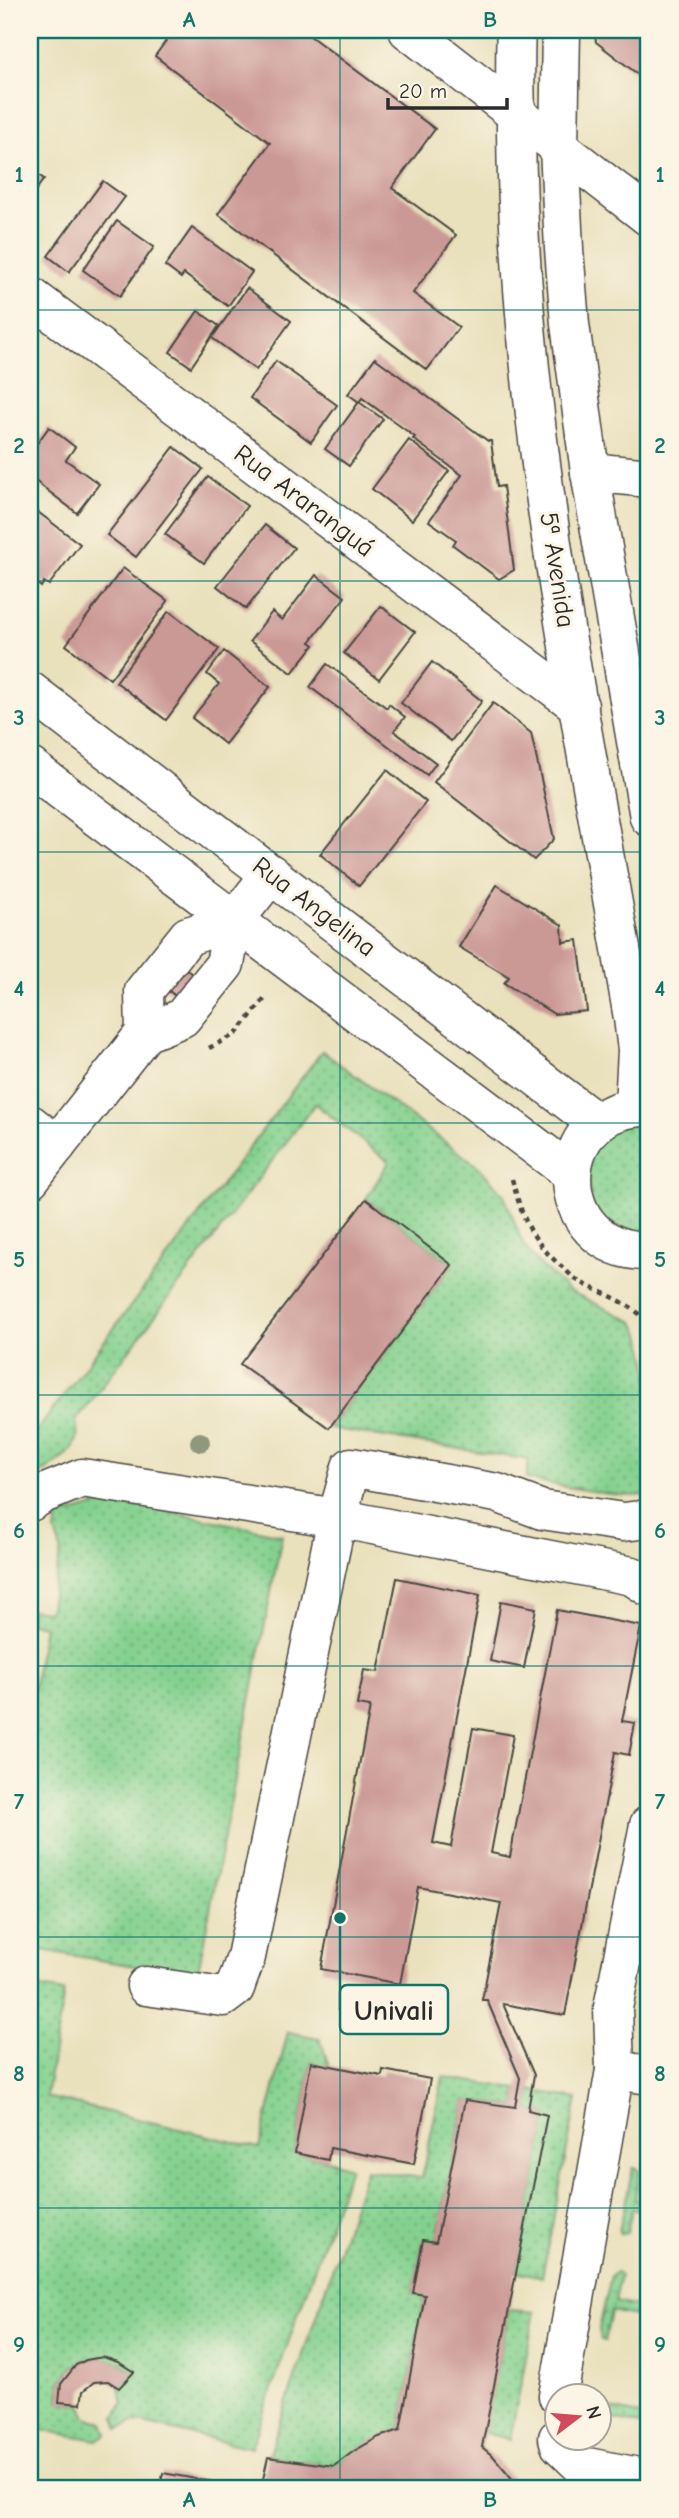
<svg xmlns="http://www.w3.org/2000/svg" width="679" height="2518" viewBox="0 0 679 2518" font-family="'Comic Neue',sans-serif">
<style>
.green{fill:url(#green-dots);stroke:#587e5d;stroke-width:2}
.building{fill:#ca9895}
.lines{fill:none;stroke-linecap:round;stroke-linejoin:round}
.minor-casing{stroke:#484641;stroke-width:41}
.major-casing{stroke:#484641;stroke-width:41}
.path{stroke:#484641;stroke-width:4.5;stroke-dasharray:5 5;stroke-linecap:butt}
.minor{stroke:#fff;stroke-width:38}
.major{stroke:#fff;stroke-width:38}
.tree{fill:#8f987d}
.grid{fill:none;stroke:#0f766e;stroke-width:2;stroke-opacity:0.55}
.labels{text-anchor:middle;dominant-baseline:central;stroke-width:6;stroke-linejoin:round;paint-order:stroke}
.street-label{font-size:26px;fill:#2b2b2b;stroke:#fcf5e5}
.leader{fill:none;stroke:#0f766e;stroke-width:2.5}
.callout-dot{fill:#0f766e;stroke:#fcf5e5;stroke-width:2.5}
.callout{fill:#fcf5e5;stroke:#0f766e;stroke-width:2.5}
.callout-label{font-size:28px;text-anchor:middle;font-weight:bold;fill:#2b2b2b}
.neatline{fill:none;stroke:#0f766e;stroke-width:2.5}
.grid-label{font-size:23px;text-anchor:middle;font-weight:bold;fill:#0f766e}
</style>
<defs>
<pattern id="green-dots" width="8" height="8" patternUnits="userSpaceOnUse" patternTransform="scale(1.75)"><rect width="8" height="8" fill="#84d18f"/><path d="M2 2h.1M6 6h.1" fill="none" stroke="#6caa75" stroke-width="1.8" stroke-linecap="round"/></pattern>
</defs>
<rect width="100%" height="100%" fill="#fcf5e5"/>
<filter id="ink" filterUnits="userSpaceOnUse"><feTurbulence type="fractalNoise" baseFrequency=".0143" numOctaves="2"/><feDisplacementMap in="SourceGraphic" scale="14" xChannelSelector="R" yChannelSelector="G"/><feConvolveMatrix kernelMatrix="1 2 1 2 8 2 1 2 1" color-interpolation-filters="sRGB"/></filter>
<filter id="wash" filterUnits="userSpaceOnUse"><feTurbulence type="fractalNoise" baseFrequency=".00686" numOctaves="4" result="noise"/><feDisplacementMap in="SourceGraphic" scale="28" xChannelSelector="R" yChannelSelector="G"/><feGaussianBlur stdDeviation="1.57" result="paint"/><feColorMatrix in="noise" values="0 0 0 0 0 0 0 0 0 0 0 0 0 0 0 0 0 1.4 0 .05"/><feComposite in="paint" operator="in"/></filter>
<g filter="url(#wash)">
<rect width="100%" height="100%" fill="#e9e0bc"/>
<g class="green">
<path d="M322,1051L480,1168L504,1195L523,1244L539,1264L569,1291L634,1322L642,1337L649,1372V1494C625,1501 554,1484 526,1479L529,1460L329,1428L452,1265L366,1199L389,1162L315,1104L76,1421C78,1429 79,1437 75,1444C70,1456 41,1474 30,1479V1440Z"/>
<path d="M649,1119V1239L638,1240L593,1213L586,1160L606,1130Z"/>
<path d="M102,1504L149,1507L282,1535L197,1977L30,1948V1709L44,1626L30,1623V1609L49,1611L61,1550L55,1532L58,1517Z"/>
<path d="M30,1986L64,1992L46,2097L259,2148L288,2032L320,2038L329,2066L311,2063L295,2153L328,2160L350,2167L251,2448L143,2423L133,2422L119,2429L115,2417L123,2403L119,2388L133,2372C102,2345 58,2358 59,2402L81,2404L87,2417L103,2423L107,2434L97,2440L30,2428Z"/>
<path d="M443,2077L518,2089L515,2107L465,2100L436,2242L423,2241L413,2293L425,2295L400,2430C375,2438 355,2450 334,2466L268,2457L366,2170L422,2178Z"/>
<path d="M531,2090L577,2099L542,2277L516,2271L547,2115L528,2110Z"/>
<path d="M633,2168H637L640,2171L635,2199L649,2202V2213L632,2209L627,2233L620,2234L619,2231Z"/>
<path d="M616,2272L620,2275L615,2302L649,2309V2319L611,2311L605,2341L601,2340L599,2329L611,2276Z"/>
<path d="M509,2310L535,2312L510,2439L484,2433Z"/>
<path d="M598,2406L649,2417V2427L599,2416Z"/>
</g>
<g id="blocks">
<g class="building">
<path d="M174,30H302L435,129L392,188L456,235L413,293L459,327L427,370L218,214L270,143L155,56Z"/>
<path d="M594,30H649V83L596,42Z"/>
<path d="M30,169L44,179L30,198Z"/>
<path d="M103,181L125,197L69,272L48,256Z"/>
<path d="M117,221L154,247L120,296L83,270Z"/>
<path d="M192,228L252,272L228,306L184,274L181,278L165,266Z"/>
<path d="M247,288L291,321L256,370L212,338Z"/>
<path d="M198,311L219,326L191,367L170,352Z"/>
<path d="M375,358L488,441H491L497,487L503,486L514,570L499,579L453,545L456,540L429,521L462,475L413,439L415,437L362,398L359,402L348,394Z"/>
<path d="M276,361L337,405L311,442L250,398Z"/>
<path d="M359,402L383,419L349,466L325,449Z"/>
<path d="M49,427L75,447L66,460L99,484L77,513L30,477V453Z"/>
<path d="M409,440L449,471L412,520L372,489Z"/>
<path d="M174,447L203,469L136,557L107,535Z"/>
<path d="M208,477L247,506L204,563L165,534Z"/>
<path d="M30,506L80,544L49,585L44,582L41,587L30,578Z"/>
<path d="M265,525L294,548L246,609L217,586Z"/>
<path d="M123,568L168,601L110,679L66,645Z"/>
<path d="M316,575L345,597L310,642L314,645L292,673L250,641L272,612L282,620Z"/>
<path d="M381,606L415,632L379,679L344,653Z"/>
<path d="M169,611L219,649L166,720L116,682Z"/>
<path d="M224,651L270,687L225,744L192,718L219,684L207,674Z"/>
<path d="M432,662L482,701L451,741L401,703Z"/>
<path d="M327,664L387,708L389,704L405,717L394,731L436,763L427,775L310,687Z"/>
<path d="M493,703L531,733L554,839L534,860L434,782Z"/>
<path d="M387,770L426,802L359,886L320,854Z"/>
<path d="M497,885L562,925L563,942L578,940L587,1011L554,1014L504,983L509,977L459,947Z"/>
<path d="M182,965L195,977L178,998L164,987Z"/>
<path d="M366,1199L452,1265L329,1428L240,1364Z"/>
<path d="M397,1578L480,1595L433,1843L451,1847L473,1728L513,1735L491,1853L510,1857L557,1610L641,1626L622,1721L635,1723L629,1755L615,1752L565,2015L503,2004L534,2075L528,2110L547,2115L482,2447L494,2457L520,2488H261L268,2457L334,2466L354,2451L379,2437L400,2430L425,2295L413,2293L423,2240L436,2242L465,2100L515,2107L520,2078L487,2000H482L501,1903L418,1887L400,1984L321,1969L370,1707L357,1705L364,1670L378,1672Z"/>
<path d="M501,1601L536,1608L524,1668L490,1661Z"/>
<path d="M311,2062L382,2076L383,2070L430,2079L414,2164L330,2148L328,2160L295,2153Z"/>
<path d="M103,2357L118,2362L134,2372L119,2388L108,2381L94,2382L83,2391L81,2404L59,2402L61,2384L76,2365L86,2360Z"/>
<path d="M163,2473L224,2484L223,2488H160Z"/>
</g>
</g>
</g>
<g filter="url(#ink)">
<use href="#blocks" fill-opacity="0" stroke="#484641" stroke-width="2"/>
<g class="lines">
<g class="minor-casing">
<g id="minor">
<path d="M408,30L649,217"/>
<path d="M30,296L579,706"/>
<path d="M590,472L649,478"/>
<path d="M30,691L597,1123"/>
<path d="M30,767L571,1173"/>
<path d="M145,1033L144,991L188,936L233,922"/>
<path d="M30,1124L57,1145"/>
<path d="M30,1179L145,1033L182,1018L225,964L233,922L271,874"/>
<path d="M30,1502L43,1494L82,1478L337,1518L632,1576L649,1587"/>
<path d="M146,1986L223,1997L235,1988L246,1957L337,1518L351,1467L497,1493L542,1510L623,1522L649,1519"/>
<path d="M615,2070L649,2075"/>
<path d="M558,2396L615,2070L613,2008L649,1825"/>
<path d="M558,2438L560,2445L582,2466L649,2479"/>
</g>
</g>
<g class="major-casing">
<g id="major">
<path d="M516,30C514,63 516,97 516,130C519,430 583,724 633,1018L637,1050L634,1107"/>
<path d="M561,30L559,147L564,249L570,324L590,472L649,817"/>
<path d="M649,1107C546,1105 547,1252 649,1251"/>
</g>
</g>
<g class="path">
<path d="M209,1048L236,1034L267,996"/>
<path d="M512,1179C522,1217 530,1239 561,1266C567,1271 574,1279 582,1283C605,1295 633,1302 649,1325"/>
</g>
<use href="#minor" class="minor"/>
<use href="#major" class="major"/>
</g>
<circle class="tree" cx="200" cy="1442" r="10"/>
</g>
<path class="grid" d="M340,30V2488M30,310H649M30,581H649M30,852H649M30,1123H649M30,1395H649M30,1666H649M30,1937H649M30,2208H649"/>
<g class="labels">
<g class="street-label">
<text transform="translate(304 501) rotate(37)">Rua Araranguá</text>
<text transform="translate(557 570) rotate(81)">5ª Avenida</text>
<text transform="translate(314 907) rotate(37)">Rua Angelina</text>
</g>
</g>
<path class="leader" d="M340 1918L340 2010"/>
<circle class="callout-dot" cx="340" cy="1918" r="7"/>
<rect class="callout" x="340" y="1985" width="108" height="49" rx="7"/>
<g class="callout-label">
<text x="394" y="2020">Univali</text>
</g>
<rect width="679" height="2518" fill="none" stroke="#fcf5e5" stroke-width="77"/>
<g transform="translate(578 2417) rotate(74)"><circle r="33" fill="#fcf5e5" stroke="#a8a49b" stroke-width="2"/>
<path d="M0-5L12 26L0 18L-12 26Z" fill="#d1495b"/>
<text y="-10" font-size="19" font-weight="bold" text-anchor="middle" fill="#2b2b2b">N</text>
</g>
<path d="M388 98v10h119v-10" fill="none" stroke="#2b2b2b" stroke-width="3.5"/>
<text x="399" y="98" font-size="21" fill="#2b2b2b" stroke="#fcf5e5" stroke-width="5" paint-order="stroke">20 m</text>
<rect x="38" y="38" width="602" height="2442" class="neatline"/>
<g class="grid-label">
<text x="189" y="27">A</text>
<text x="490" y="27">B</text>
<text x="19" y="182">1</text>
<text x="660" y="182">1</text>
<text x="19" y="453">2</text>
<text x="660" y="453">2</text>
<text x="19" y="725">3</text>
<text x="660" y="725">3</text>
<text x="19" y="996">4</text>
<text x="660" y="996">4</text>
<text x="19" y="1267">5</text>
<text x="660" y="1267">5</text>
<text x="19" y="1538">6</text>
<text x="660" y="1538">6</text>
<text x="19" y="1809">7</text>
<text x="660" y="1809">7</text>
<text x="19" y="2081">8</text>
<text x="660" y="2081">8</text>
<text x="19" y="2352">9</text>
<text x="660" y="2352">9</text>
<text x="189" y="2507">A</text>
<text x="490" y="2507">B</text>
</g>
</svg>
